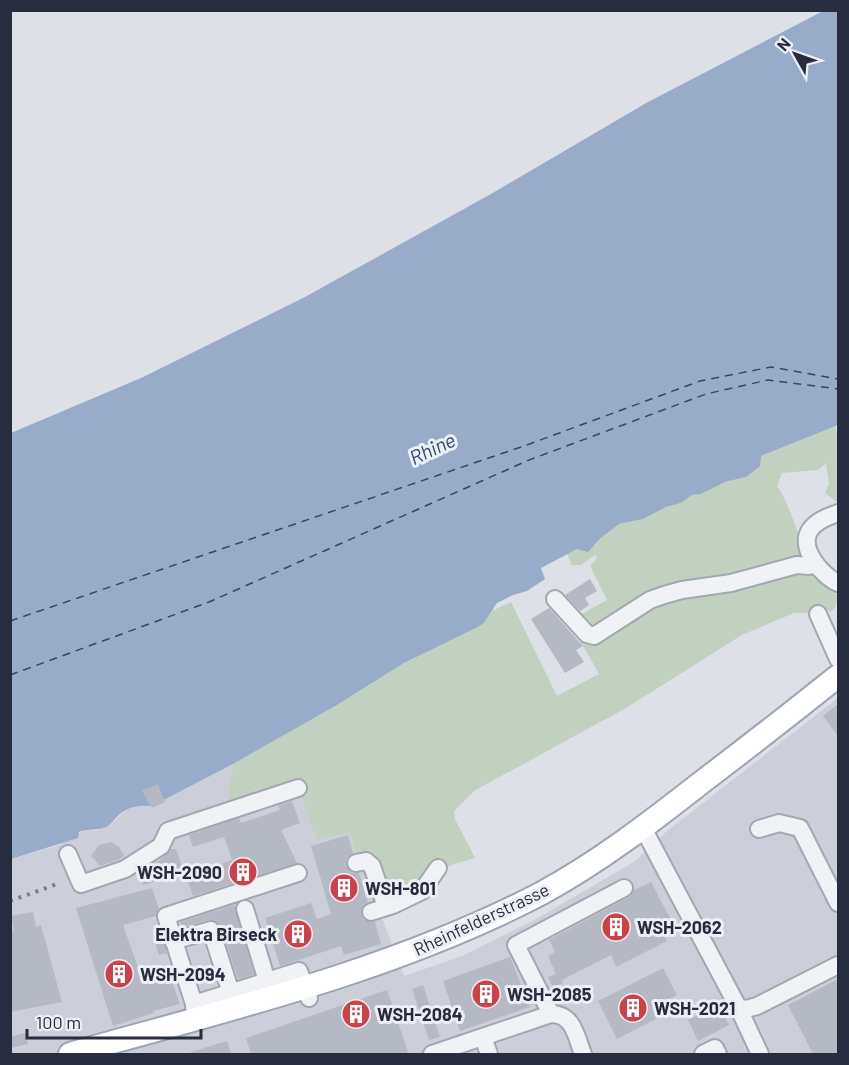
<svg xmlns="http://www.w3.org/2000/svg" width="849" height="1065" viewBox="0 0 849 1065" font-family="Barlow,sans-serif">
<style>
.built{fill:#cccfd9}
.green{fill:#c2d1bf}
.water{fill:#98abc8}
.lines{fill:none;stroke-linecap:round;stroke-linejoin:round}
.ferry{stroke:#314871;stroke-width:1.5;stroke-dasharray:8 6;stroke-linecap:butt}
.building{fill:#b5b9c4}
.minor-casing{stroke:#a3a7b1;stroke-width:20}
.major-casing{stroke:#9da4b3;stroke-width:26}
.minor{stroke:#f0f2f6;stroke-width:16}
.major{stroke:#fff;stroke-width:22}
.rail{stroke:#777e91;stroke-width:4;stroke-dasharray:3 6;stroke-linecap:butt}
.labels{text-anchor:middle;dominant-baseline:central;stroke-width:6;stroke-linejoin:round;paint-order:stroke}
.poi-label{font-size:18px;font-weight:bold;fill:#272d3e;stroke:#edeff5;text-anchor:start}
.street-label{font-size:18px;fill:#272d3e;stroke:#edeff5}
.water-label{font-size:20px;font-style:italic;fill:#314871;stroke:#edeff5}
</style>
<rect width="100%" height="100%" fill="#dde0e7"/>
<path class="built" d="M838,698V1054H11V859L59,845L87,829L95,831L110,825L126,810L138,805L152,806L233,764L229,791L296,781L317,840L349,831L404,976L462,956L536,919L634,862L667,831Z"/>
<path class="green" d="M835,426L838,437V503L825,493L829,484L826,463L818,470L782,473L777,486C789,503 793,523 802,541C811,560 824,581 838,596L835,608L830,612L828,610L814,617L807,613H794L742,635L626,708L474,791L454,811L455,819L475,858C465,861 456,863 447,867C427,876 410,896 388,898L359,859L349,832L317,841L296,781L231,803L229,791L233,764L337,705L406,662L476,628L484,623L492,611L511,602L557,696L599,674L569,621L607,600L590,566L597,558L595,555L581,565H572L567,554L577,549L596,545L602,537L619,524L643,519L666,507L681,503L692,495L701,494L725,482L746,477L761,456Z"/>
<path class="water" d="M823,11H838V425L761,456L760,466L746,477L725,482L701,494L692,495L681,503L666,507L643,519L619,524L602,537L588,552L577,549L541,568L545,579L527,591L513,595L497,603L484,623L476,628L404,663L337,705L233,764L152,806C140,805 130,806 120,814C115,818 112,824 106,827C96,831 89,828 79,832L78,838L11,859V433L141,378L305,297L491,194L648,102Z"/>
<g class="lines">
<g class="ferry">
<path d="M10,621L524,446L700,381L771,367L838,379"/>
<path d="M10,675L209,602L529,460L706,394L768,380L838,389"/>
</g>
</g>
<g class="building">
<path d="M590,579L597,591L585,598L589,605L580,611L565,595Z"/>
<path d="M549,608L583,646L576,650L584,662L565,673L531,619Z"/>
<path d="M838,704V736L823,716Z"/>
<path d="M158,784L165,802L152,808L142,791Z"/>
<path d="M292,801L300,823L281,830L297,863L193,896L186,875L232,860L224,837L193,847L189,835L239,818L241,823L280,810L278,806Z"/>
<path d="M348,835L353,853L346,859V866L352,873H359L368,902L363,905L361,915L364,920L375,922L381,944L344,955L341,946L280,966L265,918L311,903L317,919L331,914L311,846Z"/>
<path d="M112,842L119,847L124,855L120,859L100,866L91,856L99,845Z"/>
<path d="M171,849H176L184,872L143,885L139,873L159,861Z"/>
<path d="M651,882L673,924L662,930L667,941L616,967L611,955L562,980L563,983L553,987L548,977L556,974L548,956L555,952L549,940L629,897L634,890Z"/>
<path d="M152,888L159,909L156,916L123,925L140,973L166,965L180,1004L153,1011L154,1013L113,1026L76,908Z"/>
<path d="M234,905L254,974L238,979L219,923L209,920L182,927L181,922Z"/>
<path d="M33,912L36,927L41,925L62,1002L10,1012V932L14,931L11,916Z"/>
<path d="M161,935L167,953L159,955L153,937Z"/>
<path d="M510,957L530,1007L460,1031L443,981Z"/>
<path d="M663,968L677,995L662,1003L667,1013L617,1039L598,1001Z"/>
<path d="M838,979V1054H813L788,1005Z"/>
<path d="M423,985L440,1037L429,1040L412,989Z"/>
<path d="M387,990L408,1052L400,1054H251L246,1038Z"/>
<path d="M716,998L729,1025L698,1041L688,1020L704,1012L701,1005Z"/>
<path d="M25,1033L28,1044L10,1048V1037Z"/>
<path d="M227,1041L231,1054H191V1052Z"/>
</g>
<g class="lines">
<g class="minor-casing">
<g id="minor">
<path d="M838,513C828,517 817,520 810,530C798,548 822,576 838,583"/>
<path d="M555,599L587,634L594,636L650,600L664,595L682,590L731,583L797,565L809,566L815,564"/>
<path d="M818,614L838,659"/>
<path d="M643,828L738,1007L760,1054"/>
<path d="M759,829L779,823L800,828L838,903"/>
<path d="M68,854L81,884L125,869L161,846L168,831L298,788"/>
<path d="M356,863L366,861L372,866L386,907"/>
<path d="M245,909L267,981"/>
<path d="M371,912L393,905L422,891L438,868"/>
<path d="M173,941L211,930L231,993"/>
<path d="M194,1004L299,971L309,998"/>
<path d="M738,1007L746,1009L757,1006L838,965"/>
<path d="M551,1014L516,945L624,888"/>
<path d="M195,1019L194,1004L166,916L298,873"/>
<path d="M483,1037L489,1054"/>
<path d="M432,1054L551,1014C574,1014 576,1037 583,1054"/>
<path d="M703,1054L715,1048L718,1054"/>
</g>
</g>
<g class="major-casing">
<path id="major" d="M70,1054C230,1009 395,970 542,893C599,862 651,822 702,782C748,747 793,712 838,676"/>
</g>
<use href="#minor" class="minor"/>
<use href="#major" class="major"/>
<path class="rail" d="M10,901L60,883"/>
</g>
<defs>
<g id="building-disc" transform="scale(1.5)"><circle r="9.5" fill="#cd4249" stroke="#edeff5"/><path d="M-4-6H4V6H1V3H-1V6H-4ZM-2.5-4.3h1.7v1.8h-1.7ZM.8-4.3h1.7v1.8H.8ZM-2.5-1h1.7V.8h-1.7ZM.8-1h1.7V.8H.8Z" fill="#fff"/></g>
</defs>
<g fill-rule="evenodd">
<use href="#building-disc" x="243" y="872"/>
<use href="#building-disc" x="344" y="888"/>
<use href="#building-disc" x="616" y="927"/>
<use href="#building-disc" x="298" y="934"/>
<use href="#building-disc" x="119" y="974"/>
<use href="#building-disc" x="486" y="994"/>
<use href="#building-disc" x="633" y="1008"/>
<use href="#building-disc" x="356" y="1014"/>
</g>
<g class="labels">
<g class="poi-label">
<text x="222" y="872" text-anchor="end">WSH-2090</text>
<text x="365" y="888">WSH-801</text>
<text x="637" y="927">WSH-2062</text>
<text x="277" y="934" text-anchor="end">Elektra Birseck</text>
<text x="140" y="974">WSH-2094</text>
<text x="507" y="994">WSH-2085</text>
<text x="654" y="1008">WSH-2021</text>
<text x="377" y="1014">WSH-2084</text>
</g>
<g class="street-label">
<text transform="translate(481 919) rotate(-25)">Rheinfelderstrasse</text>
</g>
<g class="water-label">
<text transform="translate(432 448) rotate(-25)">Rhine</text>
</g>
</g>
<rect width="849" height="1065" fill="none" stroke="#272d3e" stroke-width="24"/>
<g transform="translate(795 54) rotate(310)" stroke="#edeff5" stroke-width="4.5" paint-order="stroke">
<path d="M0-4.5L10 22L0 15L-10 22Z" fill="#272d3e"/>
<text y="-9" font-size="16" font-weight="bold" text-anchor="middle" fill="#272d3e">N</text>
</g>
<path d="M27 1029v9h174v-9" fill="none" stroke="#272d3e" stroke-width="3"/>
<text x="36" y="1029" font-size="18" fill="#272d3e" stroke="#edeff5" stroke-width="4.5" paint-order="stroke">100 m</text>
</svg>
